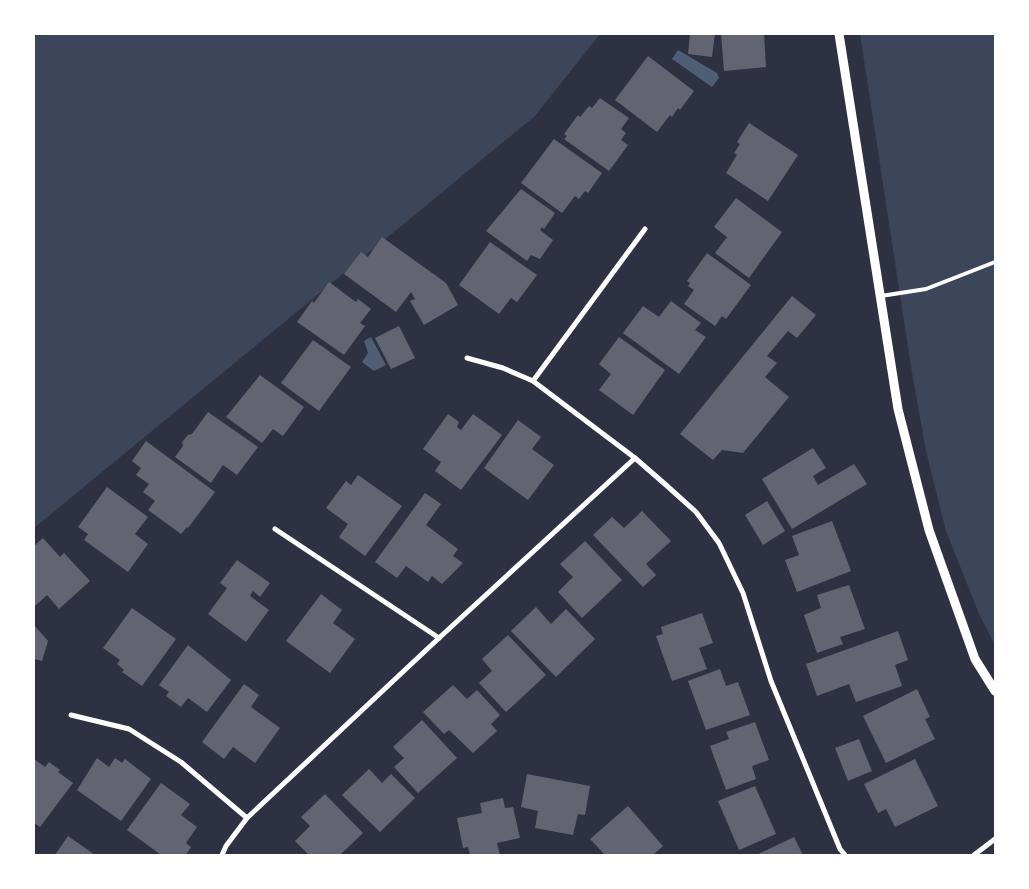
<svg xmlns="http://www.w3.org/2000/svg" width="1029" height="889" viewBox="0 0 1029 889" font-family="Lora,serif">
<style>
.green{fill:#3c4559}
.water{fill:#4f5d75}
.building{fill:#626471}
.lines{fill:none;stroke-linecap:round;stroke-linejoin:round}
.service{stroke:#fff;stroke-width:4}
.minor{stroke:#fff;stroke-width:5}
.tertiary{stroke:#fff;stroke-width:9}
</style>
<rect width="100%" height="100%" fill="#2d3142"/>
<g class="green">
<path d="M34,34H600L535,116L34,528Z"/>
<path d="M860,34H995V645L979,614L946,531L926,451L912,373Z"/>
</g>
<g class="water">
<path d="M678,50L717,73L719,78L712,87L672,59Z"/>
<path d="M371,337L386,365L374,371L362,362L368,353L364,341Z"/>
</g>
<g class="building">
<path d="M690,34H715L712,57L688,54Z"/>
<path d="M721,34H764L766,67L724,71Z"/>
<path d="M648,56L694,91L680,110L678,108L672,117L670,115L657,132L615,100Z"/>
<path d="M600,98L629,118L621,129L626,133L621,140L628,145L609,171L564,139L567,136L564,134L578,115L580,117L589,106L592,108Z"/>
<path d="M749,123L798,155L768,201L726,173L737,155L734,153L740,144L737,142Z"/>
<path d="M554,139L602,173L588,193L585,191L579,199L575,196L562,213L521,183Z"/>
<path d="M521,189L555,213L544,229L542,227L540,230L553,240L540,259L531,255L527,261L486,231Z"/>
<path d="M736,198L782,232L749,278L715,253L727,237L714,227Z"/>
<path d="M382,237L446,283L458,305L424,325L410,301L415,299L411,292L396,312L344,274L361,252L368,257Z"/>
<path d="M490,242L537,275L517,302L511,298L499,314L459,285Z"/>
<path d="M707,253L751,285L726,319L722,316L715,326L684,304L694,290L688,286L690,283L687,281Z"/>
<path d="M329,282L356,302L358,299L371,309L360,323L365,326L344,355L297,322L312,301L314,303Z"/>
<path d="M792,296L816,315L797,338L788,331L767,356L777,363L765,377L789,397L743,453L722,450L713,460L680,434Z"/>
<path d="M671,301L701,323L695,330L706,337L679,374L623,333L643,306L659,317Z"/>
<path d="M399,326L415,358L391,369L375,338Z"/>
<path d="M619,337L665,370L633,415L599,390L611,374L599,364Z"/>
<path d="M313,340L351,367L319,411L281,383Z"/>
<path d="M260,375L304,407L283,436L273,429L262,443L226,417Z"/>
<path d="M208,412L258,447L237,475L223,465L211,483L175,457L183,446L182,442L188,435L192,434Z"/>
<path d="M448,414L459,422L457,427L461,430L473,414L502,435L461,490L435,471L441,462L423,449Z"/>
<path d="M518,420L541,437L532,449L554,465L528,500L484,468Z"/>
<path d="M146,441L215,492L188,528L187,527L181,534L148,510L155,501L143,492L149,484L136,475L141,468L132,461Z"/>
<path d="M813,448L826,468L813,476L818,485L854,464L867,484L792,529L762,479Z"/>
<path d="M358,475L402,506L365,556L339,537L348,524L326,508L346,481L351,485Z"/>
<path d="M107,487L148,517L135,534L148,544L128,572L84,540L88,534L78,527Z"/>
<path d="M425,493L441,504L426,525L458,549L453,556L463,563L442,584L432,576L428,582L406,566L397,578L375,562Z"/>
<path d="M767,501L785,531L763,545L745,515Z"/>
<path d="M642,511L671,541L646,564L656,575L643,587L593,535L612,517L624,528Z"/>
<path d="M832,521L851,571L797,592L785,560L799,555L792,536Z"/>
<path d="M43,538L60,557L64,553L90,581L59,609L47,595L34,607V546Z"/>
<path d="M585,541L622,580L582,618L558,592L573,577L560,564Z"/>
<path d="M237,560L270,583L260,597L253,591L250,596L269,610L246,642L208,614L227,588L220,583Z"/>
<path d="M849,585L865,629L840,637L843,644L817,653L804,615L821,608L817,595Z"/>
<path d="M321,594L342,610L333,623L355,639L330,673L286,641Z"/>
<path d="M536,607L551,624L566,609L595,639L556,677L511,631Z"/>
<path d="M132,608L176,639L142,686L122,672L124,670L117,664L120,660L103,648Z"/>
<path d="M702,613L713,643L699,648L707,669L672,681L656,636L663,634L661,627Z"/>
<path d="M34,625L48,641L42,661L34,659Z"/>
<path d="M898,631L908,660L895,665L902,686L856,702L849,684L817,696L806,664Z"/>
<path d="M508,635L546,675L506,712L479,683L492,671L482,659Z"/>
<path d="M188,645L231,680L207,712L188,698L181,707L166,696L169,692L159,685Z"/>
<path d="M720,669L726,686L738,682L750,715L706,730L688,681Z"/>
<path d="M244,684L259,695L251,707L280,728L255,763L233,747L224,759L202,742Z"/>
<path d="M453,685L467,699L477,690L500,715L491,724L497,731L473,753L449,730L444,734L423,712Z"/>
<path d="M917,689L930,717L925,719L935,739L886,763L863,716Z"/>
<path d="M422,720L457,758L418,793L394,767L404,758L393,747Z"/>
<path d="M755,722L769,760L752,766L756,779L726,790L710,746L729,739L726,732Z"/>
<path d="M859,739L872,771L848,781L835,748Z"/>
<path d="M97,758L109,767L115,758L122,763L125,759L151,779L121,821L77,790Z"/>
<path d="M34,759L45,767L49,762L60,770L58,772L73,783L40,827L34,823Z"/>
<path d="M915,759L938,806L895,827L886,809L878,813L864,784Z"/>
<path d="M369,769L382,783L391,774L415,798L380,832L342,795Z"/>
<path d="M527,774L590,786L585,815L578,814L573,835L535,828L538,811L521,807Z"/>
<path d="M161,783L190,804L181,815L197,827L186,843L191,847L186,855H161L127,830Z"/>
<path d="M755,786L776,834L739,850L718,801Z"/>
<path d="M325,794L363,833L340,855H309L295,841L310,826L301,817Z"/>
<path d="M503,798L505,808L513,807L520,838L497,843L500,855H470L468,847L463,848L457,818L482,813L480,803Z"/>
<path d="M628,806L663,846L653,855H605L590,839Z"/>
<path d="M68,836L95,855H55Z"/>
<path d="M794,837L803,855H756Z"/>
</g>
<g class="lines">
<path class="service" d="M881,296L926,289L995,262"/>
<g class="minor">
<path d="M467,358L503,368L533,381L635,458L666,485L696,512L719,543L743,593L771,681L840,849L845,855"/>
<path d="M533,381L645,229"/>
<path d="M275,529L439,638"/>
<path d="M71,715L129,729L181,762L247,818"/>
<path d="M222,855L226,846L247,818L439,638L635,458"/>
<path d="M974,855L995,839"/>
</g>
<path class="tertiary" d="M839,34L898,409L929,530L975,659L995,691"/>
</g>
<rect width="1029" height="889" fill="none" stroke="#ffffff" stroke-width="70"/>
</svg>
